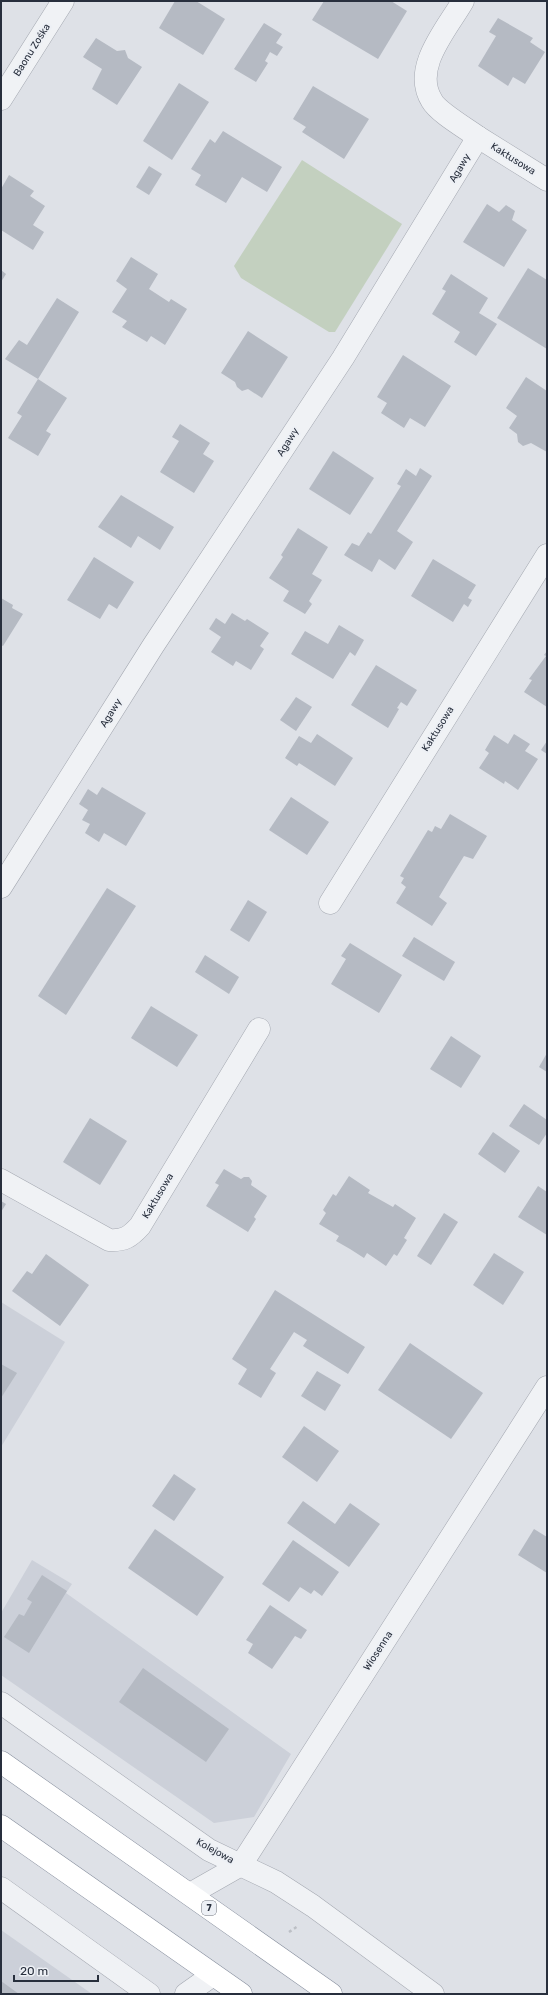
<svg xmlns="http://www.w3.org/2000/svg" width="548" height="1995" viewBox="0 0 548 1995" font-family="Rubik,sans-serif">
<style>
.built{fill:#ccd0d9}
.green{fill:#c3d0bf}
.building{fill:#b5bac3}
.lines{fill:none;stroke-linecap:round;stroke-linejoin:round}
.minor-casing{stroke:#a4a8b1;stroke-width:23}
.trunk-casing{stroke:#868e9d;stroke-width:23}
.path{stroke:#bcbfc5;stroke-width:2.5;stroke-dasharray:3 3;stroke-linecap:butt}
.minor{stroke:#f0f2f5;stroke-width:22}
.trunk{stroke:#fff;stroke-width:22}
.labels{text-anchor:middle;dominant-baseline:central;stroke-width:4;stroke-linejoin:round;paint-order:stroke}
.shield{fill:#edf0f5;stroke:#636974;stroke-width:1}
.shield-label{font-size:9px;font-weight:bold;fill:#282f3d}
.street-label{font-size:10px;fill:#282f3d;stroke:#edf0f5}
</style>
<rect width="100%" height="100%" fill="#dee1e7"/>
<g class="built">
<path d="M1,1302L65,1342L1,1447Z"/>
<path d="M32,1560L72,1584L66,1593L291,1754L254,1817L214,1823L1,1675V1613Z"/>
<path d="M1,1930L92,1994H1Z"/>
</g>
<path class="green" d="M302,160L402,224L335,332H329L241,278L234,266Z"/>
<g class="building">
<path d="M175,1H196L225,19L203,55L159,28Z"/>
<path d="M324,1H391L407,11L378,59L312,20Z"/>
<path d="M498,18L533,38L530,42L545,52L525,84L513,77L508,86L478,66L496,36L489,32Z"/>
<path d="M264,23L282,34L276,43L283,47L277,56L270,52L265,61L268,63L256,82L234,69Z"/>
<path d="M96,38L117,51L125,50L128,58L142,67L117,105L92,89L102,69L83,57Z"/>
<path d="M179,83L209,102L172,160L143,141Z"/>
<path d="M313,86L369,119L344,159L302,132L306,127L293,119Z"/>
<path d="M223,131L282,167L267,192L242,177L226,203L195,185L201,175L191,169L210,139L215,143Z"/>
<path d="M149,166L162,174L149,195L136,187Z"/>
<path d="M9,175L34,191L30,196L45,206L33,225L44,232L33,250L1,230V189Z"/>
<path d="M487,204L499,212L506,205L515,211L512,220L527,230L504,267L463,242Z"/>
<path d="M131,257L158,274L149,289L169,302L171,299L187,309L165,345L151,336L147,342L122,327L127,321L112,312L127,289L116,281Z"/>
<path d="M528,268L547,280V349L497,318Z"/>
<path d="M1,270L6,274L1,282Z"/>
<path d="M451,274L488,298L479,313L497,324L476,356L454,342L460,332L432,314L446,291L442,289Z"/>
<path d="M57,298L79,312L38,379L5,359L19,340L27,345Z"/>
<path d="M248,331L288,357L262,398L248,389L242,391L237,387L235,382L221,373Z"/>
<path d="M403,355L451,386L425,427L410,418L404,428L381,413L387,403L377,397Z"/>
<path d="M526,377L547,391V452L531,443L523,446L518,442L517,434L509,428L517,416L506,408Z"/>
<path d="M38,379L67,398L46,431L51,434L38,456L8,438L22,416L17,413Z"/>
<path d="M180,424L210,443L203,454L214,461L194,493L160,472L179,441L172,437Z"/>
<path d="M333,451L374,478L350,515L309,489Z"/>
<path d="M420,468L432,476L397,531L413,542L395,570L379,559L372,572L344,555L352,543L359,546L368,532L371,534L401,486L397,484L406,469L416,476Z"/>
<path d="M121,495L174,527L160,550L138,536L131,548L98,527Z"/>
<path d="M298,528L328,547L312,574L322,580L309,601L312,604L305,614L283,601L289,591L269,578L283,557L281,555Z"/>
<path d="M94,557L134,582L117,609L109,604L100,619L67,600Z"/>
<path d="M433,559L476,585L468,598L472,600L468,607L464,604L453,622L411,596Z"/>
<path d="M1,598L13,605L12,608L23,614L3,646L1,645Z"/>
<path d="M232,613L245,621L247,619L269,633L260,646L264,649L251,670L236,661L233,666L211,652L221,637L209,629L216,618L225,624Z"/>
<path d="M339,625L364,640L355,656L350,652L333,679L291,654L305,631L328,644Z"/>
<path d="M547,651V707L524,692L532,680L529,679L546,656L544,655Z"/>
<path d="M376,665L417,690L407,706L401,702L397,708L399,709L388,728L351,705Z"/>
<path d="M296,697L312,707L296,731L280,720Z"/>
<path d="M317,734L353,758L335,786L299,763L297,766L285,758L299,736L311,743Z"/>
<path d="M514,734L530,744L525,751L538,759L518,790L505,781L504,784L479,768L489,753L485,750L494,735L508,744Z"/>
<path d="M547,741V754L541,750Z"/>
<path d="M102,787L146,813L126,846L104,833L99,842L85,833L90,824L82,820L88,810L79,804L88,789L97,795Z"/>
<path d="M291,797L329,822L307,855L269,830Z"/>
<path d="M450,814L487,836L473,859L464,856L451,877L439,897L447,903L432,926L396,903L406,887L401,883L404,878L400,876L428,830L432,832L435,826L441,829Z"/>
<path d="M107,888L136,906L66,1015L38,996Z"/>
<path d="M248,900L267,912L249,942L230,930Z"/>
<path d="M414,937L455,962L444,981L402,956Z"/>
<path d="M350,943L402,975L379,1013L331,984L346,959L341,956Z"/>
<path d="M205,955L239,977L229,994L195,972Z"/>
<path d="M151,1006L198,1035L177,1067L131,1038Z"/>
<path d="M451,1036L481,1056L461,1088L430,1069Z"/>
<path d="M547,1053V1072L539,1067Z"/>
<path d="M524,1104L547,1120V1133L539,1145L509,1126Z"/>
<path d="M90,1118L127,1141L100,1185L63,1162Z"/>
<path d="M493,1132L520,1151L505,1173L478,1154Z"/>
<path d="M224,1169L241,1179L244,1177H249L252,1181L251,1185L267,1196L254,1217L256,1219L248,1232L206,1206L219,1185L215,1183Z"/>
<path d="M349,1176L370,1190L368,1193L393,1207L395,1204L416,1218L404,1238L407,1240L397,1256L394,1254L386,1266L367,1253L364,1258L350,1249L336,1241L339,1236L319,1224L326,1213L323,1210L333,1194L336,1196Z"/>
<path d="M538,1186L547,1192V1235L518,1217Z"/>
<path d="M1,1201L6,1204L1,1212Z"/>
<path d="M444,1213L458,1222L431,1265L417,1256Z"/>
<path d="M494,1253L524,1272L503,1305L473,1285Z"/>
<path d="M46,1254L89,1285L60,1326L12,1291L27,1271L32,1274Z"/>
<path d="M275,1290L365,1347L348,1374L303,1346L307,1340L294,1332L270,1369L276,1373L261,1398L238,1384L247,1369L232,1359Z"/>
<path d="M410,1343L483,1393L451,1439L378,1390Z"/>
<path d="M1,1364L17,1373L1,1398Z"/>
<path d="M317,1371L341,1385L325,1411L301,1396Z"/>
<path d="M304,1426L339,1451L317,1482L282,1457Z"/>
<path d="M174,1474L196,1489L174,1521L152,1506Z"/>
<path d="M303,1501L335,1524L350,1503L380,1524L349,1567L287,1523Z"/>
<path d="M155,1529L224,1577L197,1616L128,1568Z"/>
<path d="M534,1529L547,1537V1573L518,1555Z"/>
<path d="M293,1540L339,1572L322,1596L314,1590L311,1594L300,1587L289,1602L262,1584Z"/>
<path d="M42,1575L67,1591L29,1653L4,1637L19,1614L24,1616L32,1602L27,1599Z"/>
<path d="M270,1605L307,1630L301,1639L295,1636L272,1669L248,1653L253,1644L246,1640Z"/>
<path d="M143,1668L229,1729L206,1762L119,1702Z"/>
<path d="M1,1981L19,1994H1Z"/>
</g>
<g class="lines">
<g class="minor-casing">
<g id="minor">
<path d="M1,99L63,1"/>
<path d="M478,137L547,180"/>
<path d="M1,887L153,646L343,358L478,137C467,129 438,112 432,101C411,68 447,29 463,1"/>
<path d="M330,903L547,555"/>
<path d="M1,1180L109,1240C124,1241 130,1237 140,1226L259,1029"/>
<path d="M1,1703L209,1850L276,1882L313,1906L433,1994"/>
<path d="M1,1888L149,1994"/>
<path d="M190,1894L241,1865L547,1387"/>
<path d="M186,1994L213,1975"/>
</g>
</g>
<g class="trunk-casing">
<g id="trunk">
<path d="M1,1762L331,1994"/>
<path d="M1,1826L241,1994"/>
</g>
</g>
<path class="path" d="M289,1932L298,1926"/>
<use href="#minor" class="minor"/>
<use href="#trunk" class="trunk"/>
</g>
<g class="labels">
<rect class="shield" x="202" y="1901" width="14" height="14" rx="3"/>
<g class="shield-label">
<text x="209" y="1908">7</text>
</g>
<g class="street-label">
<text transform="translate(32 50) rotate(-58)">Baonu Zośka</text>
<text transform="translate(513 159) rotate(32)">Kaktusowa</text>
<text transform="translate(460 168) rotate(-59)">Agawy</text>
<text transform="translate(288 442) rotate(-57)">Agawy</text>
<text transform="translate(111 713) rotate(-58)">Agawy</text>
<text transform="translate(438 729) rotate(-58)">Kaktusowa</text>
<text transform="translate(158 1196) rotate(-59)">Kaktusowa</text>
<text transform="translate(378 1651) rotate(-57)">Wiosenna</text>
<text transform="translate(215 1851) rotate(29)">Kolejowa</text>
</g>
</g>
<rect width="548" height="1995" fill="none" stroke="#282f3d" stroke-width="4"/>
<path d="M14 1975v6h84v-6" fill="none" stroke="#282f3d" stroke-width="2"/>
<text x="20" y="1975" font-size="12" fill="#282f3d" stroke="#edf0f5" stroke-width="3" paint-order="stroke">20 m</text>
</svg>
